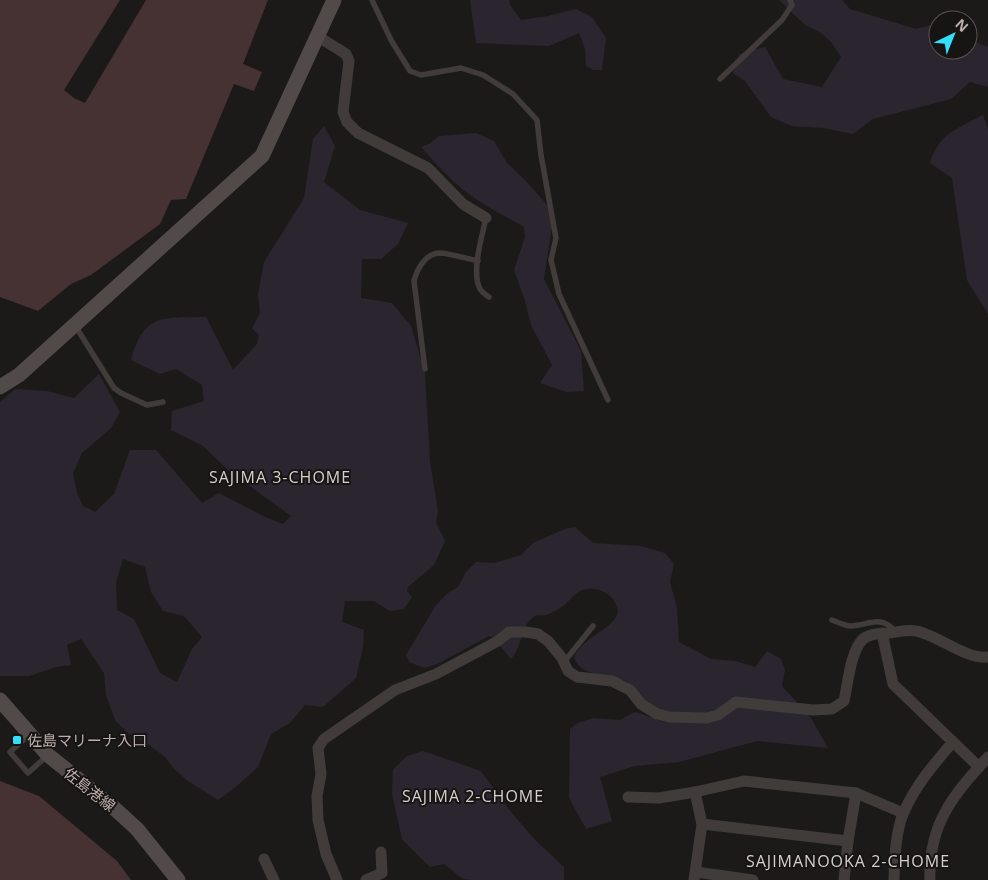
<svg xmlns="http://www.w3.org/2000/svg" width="988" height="880" viewBox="0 0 988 880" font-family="'Open Sans','Noto Sans JP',sans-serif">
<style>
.green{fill:#2b252f;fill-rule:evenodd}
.water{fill:#463133}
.pier{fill:#1c1a19}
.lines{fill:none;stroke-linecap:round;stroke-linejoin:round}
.lane{stroke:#413c3a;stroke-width:5.5}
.street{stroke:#413c3a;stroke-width:11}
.secondary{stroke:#514a48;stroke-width:15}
.poi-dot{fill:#33dffa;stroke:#171514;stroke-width:2}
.labels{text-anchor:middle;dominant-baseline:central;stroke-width:4;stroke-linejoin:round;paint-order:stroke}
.poi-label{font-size:15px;fill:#bcaeab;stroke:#171514;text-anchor:start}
.street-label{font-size:15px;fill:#bcaeab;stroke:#171514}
.neighbourhood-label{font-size:16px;letter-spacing:1px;fill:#d7cfcc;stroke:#171514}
</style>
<rect width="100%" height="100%" fill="#1c1a19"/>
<g class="green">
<path d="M470,0H509L510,5L521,20L548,16L576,9L592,17L606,38L602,70H593L586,66L585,49L579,33L549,46L476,43Z"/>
<path d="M779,0H842L850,9L916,29L938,23V50H968V39L988,47V87L970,82L951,99L873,119L853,134L823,128L792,126L771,117L745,81L733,73L739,54L765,47L783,79L822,87L841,57L831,42L820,32L805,25Z"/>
<path d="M983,115L988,129V314L967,280L952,178L930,163C939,133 957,129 983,115Z"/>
<path d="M324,126L335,146L324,182L360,210L408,223L398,244L381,259H362L361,298L392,303L411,326L425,373L430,462L438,511L436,522L445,541L434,565L408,587L407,591L412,597L404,609L390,611L374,601H345L342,622L364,630L363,647L356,678L323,707L305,705L290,723L271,734L258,767L238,785L218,800L188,781L174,769L165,757L141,739L129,734L115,720L106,695L104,673L81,639L67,645L71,665L56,667L29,676H0V402L15,389L47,391L74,398L99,374L120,412L111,428L82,453L73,473L77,493L83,506L95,512L114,494L130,450H156L202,503L219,493L263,516L283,524L291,516L229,471L203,446L171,430L172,411L204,401L202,385L176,369L160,374L131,360C144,312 164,318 206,317L233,370L257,344L259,335L252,328L260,313L258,294L264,262L304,198L313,139ZM123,559L145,567L151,592L163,611L184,616L202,637L192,649L177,682L160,673L134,619L117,610L116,582Z"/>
<path d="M476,133L494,141L507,163L526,181L554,213L544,279L581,351L584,391L567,392L540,383L552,365L531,325L525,301L514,270L525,237L524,227C503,215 481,204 462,189C447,176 434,162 421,147L429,144L439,136Z"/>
<path d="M575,527L593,543L641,546L665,553L674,564L670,582L677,608L679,642L711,659L735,661L755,667L767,651L781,659L785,670L782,686L811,718L828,748L757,741L679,762L635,766L600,777L612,821L586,829L569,798L570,729L578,723L593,718L620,720L635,712L668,723L667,717C659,711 649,706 642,698C637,693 633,684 626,681C609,673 582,678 574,658C581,638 611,630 617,615C619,609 616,603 612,598C607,593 602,590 595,589C573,587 573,602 557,610C553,612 550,614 546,615C541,616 536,614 532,618C520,628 522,648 511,659L493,637L489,636L437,664L424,668L409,662L406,655L436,605L448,593L458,587L466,572L476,562L494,563L521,555L533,543L565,529Z"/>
<path d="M423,751L481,771L507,807L535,840L564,867V880H474L463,879L444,864L430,867L402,839L392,794L393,770L407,756Z"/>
</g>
<g class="water">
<path d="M0,0H268L243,64L262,72L254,91L234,84L186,199L171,200L160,224L91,275L71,284L38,311L0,297Z"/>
<path d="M0,781L39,796L117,861L131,880H0Z"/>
</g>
<path class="pier" d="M120,0H146L85,103L74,98L64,90Z"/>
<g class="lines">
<g class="lane">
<path d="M372,0L391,40L410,71L421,75L461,68L483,75L513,94L537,120L541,155L556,238L551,260L559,294L608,400"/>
<path d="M720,79L782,20L792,5L790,0"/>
<path d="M486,218C482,236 471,272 480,289C482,292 486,295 489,297"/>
<path d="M76,327L114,388L121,393L147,405L163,402"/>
<path d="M425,369L414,281C417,269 425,254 439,253C448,253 469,259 478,261"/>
<path d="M832,620C837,622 845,626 851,626C870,625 880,614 896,632"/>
<path d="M564,662L593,626"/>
<path d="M29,735L10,752L28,773L48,755"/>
</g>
<g class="street">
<path d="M317,36L346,54L349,61L343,112L347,122L358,133L428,168L463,204L486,218"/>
<path d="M882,633L893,684L979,767"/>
<path d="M628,797L659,798L695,792"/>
<path d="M702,824L848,841"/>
<path d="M264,859L274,880"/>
<path d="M696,872L753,880"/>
<path d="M337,880L326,854L318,820L317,796L321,774L318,748L324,739L395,690L436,674L498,641L509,632H526L538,634L548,641L562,658L568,671L577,677L612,681L630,690L641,704L657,714L669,717L706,718L718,715L736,702L813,710L832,709L844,701C848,684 850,652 863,639C869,634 881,633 889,633C898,632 908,629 916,631C938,635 966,660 988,657"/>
<path d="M366,880L382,873L381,852"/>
<path d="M694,880L702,824L695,792L744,781L856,793L903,813"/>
<path d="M844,880L848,841L856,793"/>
<path d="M894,880C894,862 896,828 904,812C915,786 934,764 952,743"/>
<path d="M930,880C928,825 953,795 988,757"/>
</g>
<g class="secondary">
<path d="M0,387L19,375L262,156L334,0"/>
<path d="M0,700L48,755L114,808L137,829L178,880"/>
</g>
</g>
<rect class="poi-dot" x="12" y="735" width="10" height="10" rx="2.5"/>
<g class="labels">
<g class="poi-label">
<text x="27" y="740">佐島マリーナ入口</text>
</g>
<g class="street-label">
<text transform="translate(90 789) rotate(38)">佐島港線</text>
</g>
<g class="neighbourhood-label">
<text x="280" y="477">SAJIMA 3-CHOME</text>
<text x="473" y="796">SAJIMA 2-CHOME</text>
<text x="848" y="861">SAJIMANOOKA 2-CHOME</text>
</g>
</g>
<g transform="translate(953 35) rotate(43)"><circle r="24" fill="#171514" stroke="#595250"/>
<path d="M0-4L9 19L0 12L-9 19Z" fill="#33dffa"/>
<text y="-8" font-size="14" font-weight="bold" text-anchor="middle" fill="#bcaeab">N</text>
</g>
</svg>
